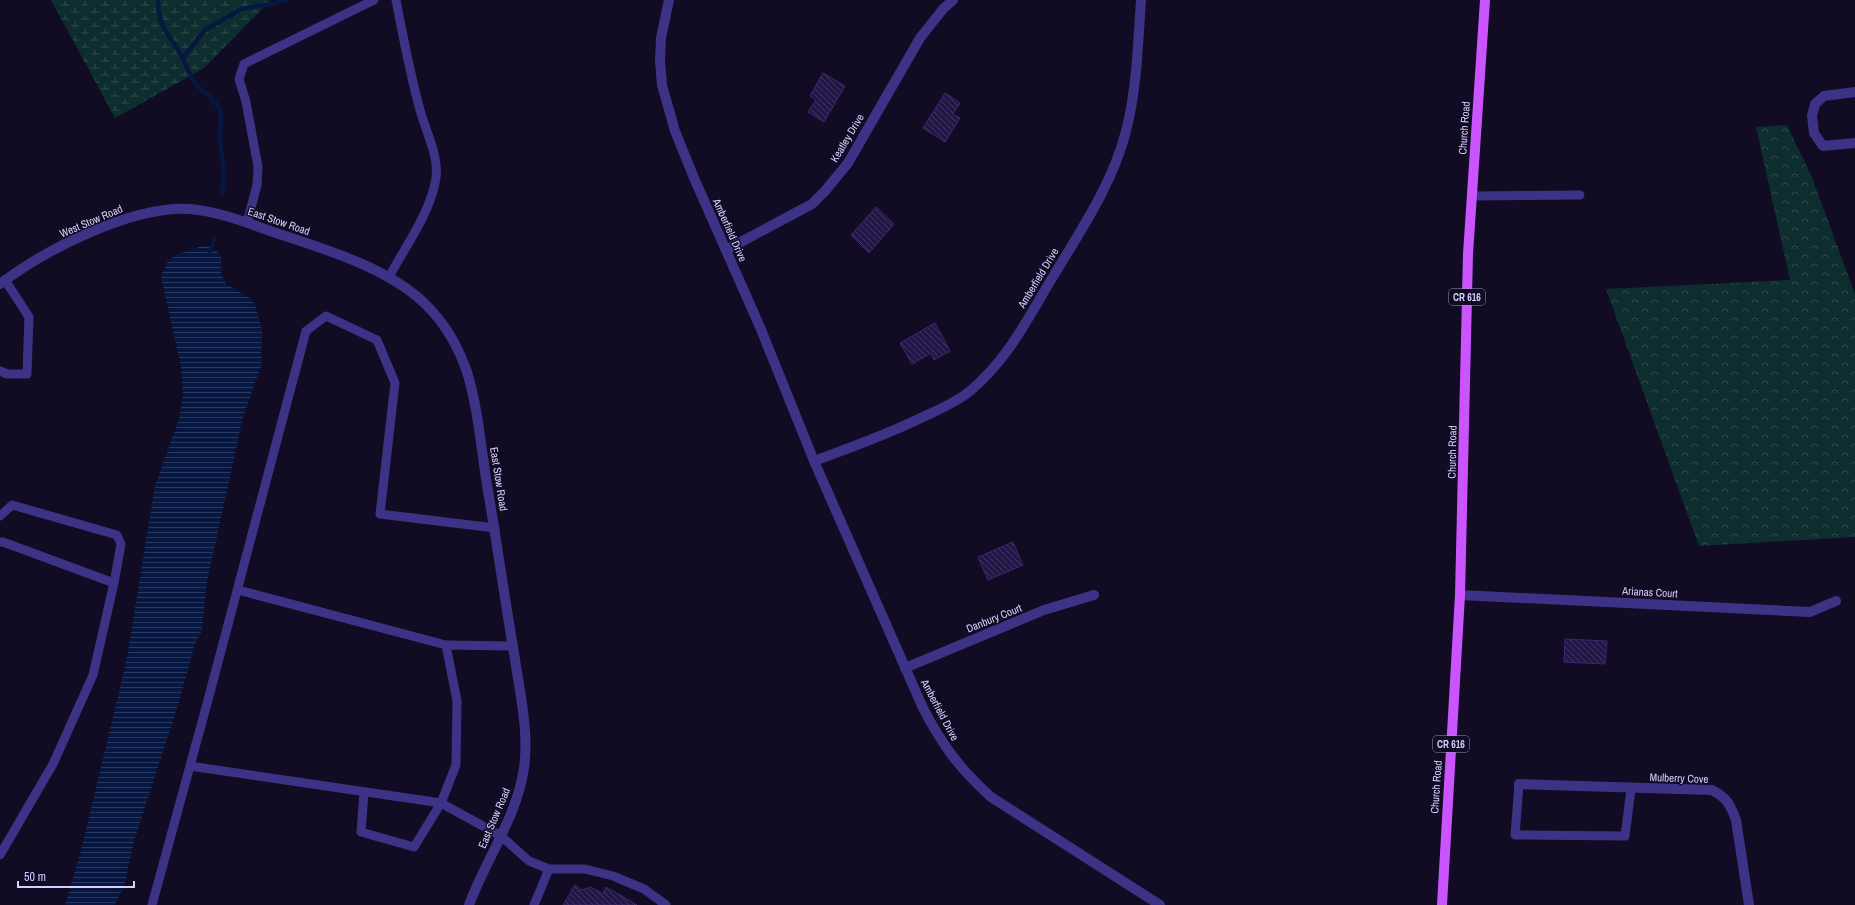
<svg xmlns="http://www.w3.org/2000/svg" width="1855" height="905" viewBox="0 0 1855 905" font-family="'Archivo Narrow',sans-serif">
<style>
.forest{fill:url(#forest-crowns)}
.wetland{fill:url(#wetland-marsh)}
.water{fill:url(#water-rules)}
.lines{fill:none;stroke-linecap:round;stroke-linejoin:round}
.stream{stroke:#061842;stroke-width:4.5}
.building{fill:url(#building-back-hatch);stroke:#3b2773}
.lane{stroke:#3c3386;stroke-width:9}
.street{stroke:#3c3386;stroke-width:10}
.primary{stroke:#ca55ff;stroke-width:10}
.labels{text-anchor:middle;dominant-baseline:central;stroke-width:3;stroke-linejoin:round;paint-order:stroke}
.shield{fill:#110c23;stroke:#9c94bd;stroke-width:1}
.shield-label{font-size:10px;font-weight:bold;fill:#d7ceff}
.street-label{font-size:11px;fill:#d7ceff;stroke:#110c23}
</style>
<defs>
<pattern id="forest-crowns" width="20" height="18" patternUnits="userSpaceOnUse"><rect width="20" height="18" fill="#0e2d2e"/><path d="M2 6a3 3 0 1 1 6 0M12 15a3 3 0 1 1 6 0" fill="none" stroke="#304a4d"/></pattern>
<pattern id="wetland-marsh" width="20" height="14" patternUnits="userSpaceOnUse"><rect width="20" height="14" fill="#0e2d2e"/><path d="M1 5h8M5 5V1M11 12h8M15 12V8" fill="none" stroke="#304a4d"/></pattern>
<pattern id="water-rules" width="6" height="5" patternUnits="userSpaceOnUse"><rect width="6" height="5" fill="#061842"/><path d="M0 2.5h6" fill="none" stroke="#2a385e"/></pattern>
<pattern id="building-back-hatch" width="6" height="6" patternUnits="userSpaceOnUse"><rect width="6" height="6" fill="#231646"/><path d="M-1 5l2 2M0 0l6 6M5-1l2 2" fill="none" stroke="#423762"/></pattern>
</defs>
<rect width="100%" height="100%" fill="#110c23"/>
<path class="forest" d="M1787,125L1811,175L1855,294V537L1699,546L1606,289L1790,280L1756,127Z"/>
<path class="wetland" d="M51,0H271L204,68L115,118Z"/>
<path class="water" d="M205,245L216,250L221,257V274L226,284L251,299L256,307L262,330L261,366L243,417L207,582L202,630L195,644L179,702L134,841L124,887L114,905H65L81,850L126,663L155,486L178,422L183,398L181,367L161,276L168,261L176,255Z"/>
<g class="lines">
<g class="stream">
<path d="M158,0C158,28 169,33 181,55C187,65 189,76 197,85C204,93 215,98 219,109C223,117 220,125 220,133C220,147 223,161 224,176C224,181 222,188 222,194"/>
<path d="M183,58L205,30L241,9L272,4L286,0"/>
<path d="M210,253L214,238"/>
</g>
</g>
<g class="building">
<path d="M823,73L845,86L824,122L808,112L816,100L810,96Z"/>
<path d="M945,93L960,103L953,114L960,118L945,142L923,128Z"/>
<path d="M876,207L894,224L869,253L851,235Z"/>
<path d="M935,323L950,351L934,360L931,353L912,364L900,343Z"/>
<path d="M1013,542L1023,565L988,580L978,557Z"/>
<path d="M1565,639L1607,641L1605,664L1564,662Z"/>
<path d="M575,885L582,890L591,887L603,894L606,887L637,905H563Z"/>
</g>
<g class="lines">
<g class="lane">
<path d="M1472,196L1580,195"/>
<path d="M247,223L257,185L258,167L246,102L239,79L244,64L374,0"/>
<path d="M389,277C405,247 431,212 436,178C439,156 426,132 420,110C410,74 403,37 396,0"/>
<path d="M0,371L7,374H27L29,317L5,280"/>
<path d="M0,516L12,505L117,535L121,544L114,583"/>
<path d="M0,542H3L114,583L93,675L53,764L0,855"/>
<path d="M238,590L446,645"/>
<path d="M513,646L446,645L457,701L456,765L441,803L501,836L529,861L549,869H585L613,876L644,889L666,905"/>
<path d="M190,766L441,803L414,847L361,832L364,792"/>
<path d="M1519,784L1515,835L1625,836L1631,789"/>
<path d="M152,905L208,700L306,331L326,316L377,340L395,383L380,514L495,528"/>
<path d="M534,905L549,869"/>
</g>
<g class="street">
<path d="M669,0L661,38L660,61L662,85L675,131L694,178L760,327L814,461L923,708C942,745 960,769 991,797L1160,905"/>
<path d="M1855,92L1824,96L1815,104L1812,116L1814,133L1823,146L1855,143"/>
<path d="M726,250L812,204L825,191L848,163L920,38L943,9L953,0"/>
<path d="M0,284C46,249 133,205 191,209C220,212 248,223 276,233C327,250 394,269 431,310C447,327 459,349 467,372C478,408 481,447 487,485C497,543 505,601 515,659C520,694 529,732 524,768C517,817 486,859 469,905"/>
<path d="M814,461C852,447 889,434 925,416C940,409 957,402 970,391C1008,360 1029,316 1054,275C1081,230 1113,183 1126,131C1137,88 1138,43 1141,0"/>
<path d="M1460,595L1810,612L1836,601"/>
<path d="M905,668L1044,610L1094,595"/>
<path d="M1519,784L1712,790C1727,798 1730,804 1736,820L1749,905"/>
</g>
<path class="primary" d="M1442,905L1460,595L1468,254L1485,0"/>
</g>
<g class="labels">
<g class="shield">
<rect x="1449" y="289" width="36" height="16" rx="3"/>
<rect x="1433" y="736" width="36" height="16" rx="3"/>
</g>
<g class="shield-label">
<text x="1467" y="297">CR 616</text>
<text x="1451" y="744">CR 616</text>
</g>
<g class="street-label">
<text transform="translate(1464 128) rotate(-86)">Church Road</text>
<text transform="translate(847 138) rotate(-59)">Keatley Drive</text>
<text transform="translate(91 221) rotate(-23)">West Stow Road</text>
<text transform="translate(279 221) rotate(19)">East Stow Road</text>
<text transform="translate(730 230) rotate(66)">Amberfield Drive</text>
<text transform="translate(1038 278) rotate(-59)">Amberfield Drive</text>
<text transform="translate(1452 452) rotate(-89)">Church Road</text>
<text transform="translate(499 479) rotate(81)">East Stow Road</text>
<text transform="translate(1650 592) rotate(3)">Arianas Court</text>
<text transform="translate(994 618) rotate(-22)">Danbury Court</text>
<text transform="translate(940 710) rotate(62)">Amberfield Drive</text>
<text transform="translate(1679 778) rotate(2)">Mulberry Cove</text>
<text transform="translate(1436 787) rotate(-86)">Church Road</text>
<text transform="translate(494 818) rotate(-67)">East Stow Road</text>
</g>
</g>
<path d="M18 881v6h116v-6" fill="none" stroke="#d7ceff" stroke-width="2"/>
<text x="24" y="881" font-size="12" fill="#d7ceff" stroke="#110c23" stroke-width="3" paint-order="stroke">50 m</text>
</svg>
